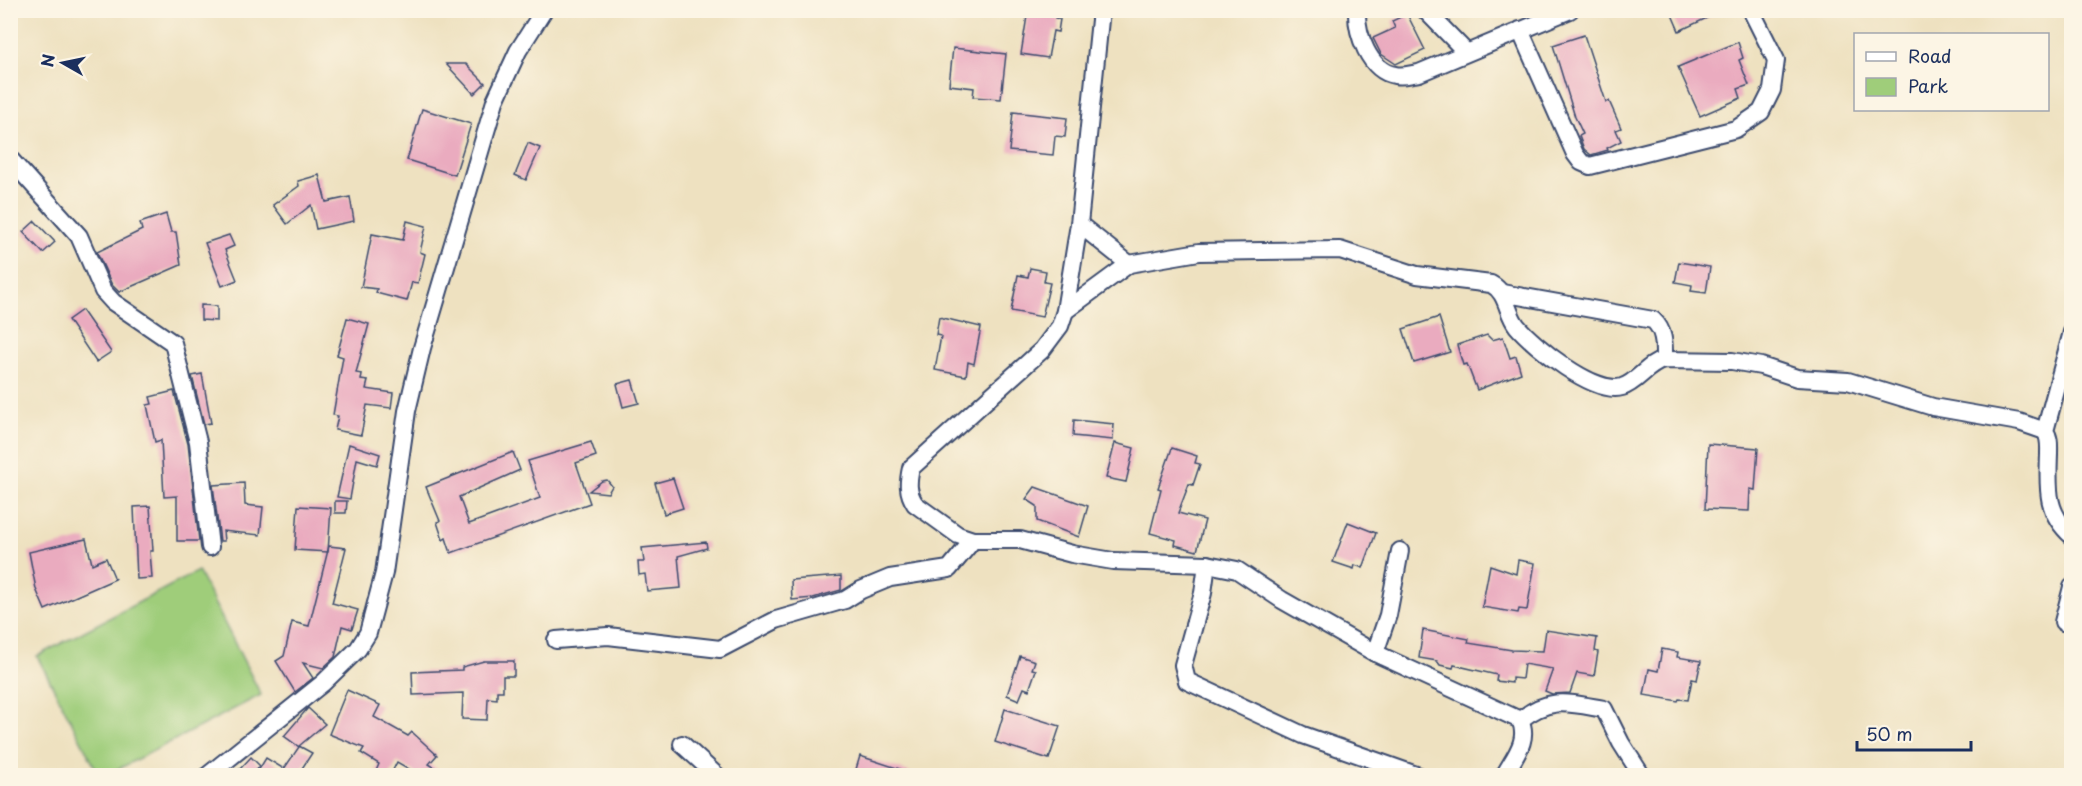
<svg xmlns="http://www.w3.org/2000/svg" width="2082" height="786" viewBox="0 0 2082 786" font-family="'Playpen Sans',sans-serif">
<style>
.green{fill:#9fcd7a;stroke:#5d7e6c;stroke-width:1.5}
.building{fill:#eaabbf}
.lines{fill:none;stroke-linecap:round;stroke-linejoin:round}
.minor-casing{stroke:#3b4a6d;stroke-width:20}
.minor{stroke:#fff;stroke-width:16}
</style>
<rect width="100%" height="100%" fill="#fcf5e5"/>
<filter id="ink" filterUnits="userSpaceOnUse"><feTurbulence type="fractalNoise" baseFrequency=".0167" numOctaves="2"/><feDisplacementMap in="SourceGraphic" scale="12" xChannelSelector="R" yChannelSelector="G"/><feConvolveMatrix kernelMatrix="1 2 1 2 8 2 1 2 1" color-interpolation-filters="sRGB"/></filter>
<filter id="wash" filterUnits="userSpaceOnUse"><feTurbulence type="fractalNoise" baseFrequency=".008" numOctaves="4" result="noise"/><feDisplacementMap in="SourceGraphic" scale="24" xChannelSelector="R" yChannelSelector="G"/><feGaussianBlur stdDeviation="1.35" result="paint"/><feColorMatrix in="noise" values="0 0 0 0 0 0 0 0 0 0 0 0 0 0 0 0 0 1.4 0 .05"/><feComposite in="paint" operator="in"/></filter>
<g filter="url(#wash)">
<rect width="100%" height="100%" fill="#eee1c0"/>
<path class="green" d="M198,571L261,695L107,775H99L37,656Z"/>
<g id="blocks">
<g class="building">
<path d="M1028,10H1056L1055,18L1060,19L1058,32L1053,31L1048,58L1021,54Z"/>
<path d="M1670,10H1724L1679,31Z"/>
<path d="M1407,14L1425,50L1396,64L1381,54L1373,38L1395,28L1392,21Z"/>
<path d="M1584,35L1606,102L1609,101L1621,128L1616,130L1621,141L1607,148L1608,150L1591,155L1584,149L1579,136L1583,134L1575,117L1553,45Z"/>
<path d="M1738,42L1743,58L1739,60L1749,85L1738,89L1741,98L1700,116L1678,67Z"/>
<path d="M953,48L1006,54L1001,99L973,97L974,88L949,85Z"/>
<path d="M446,64H466L485,83L474,94Z"/>
<path d="M422,109L471,124L455,175L407,160Z"/>
<path d="M1013,112L1067,118L1065,137L1055,136L1053,155L1009,151Z"/>
<path d="M528,143L540,148L526,180L515,175Z"/>
<path d="M319,175L326,202L350,197L354,221L316,229L311,205L287,224L273,205L299,186L298,181Z"/>
<path d="M166,214L171,232H176L181,265L119,292L112,285L97,252L142,230L140,223Z"/>
<path d="M35,221L55,242L43,253L23,232Z"/>
<path d="M407,221L426,226L420,252L425,254L418,283L412,282L407,301L376,293L377,289L361,287L372,234L403,240Z"/>
<path d="M229,235L234,246L225,250L237,280L222,286L205,243Z"/>
<path d="M1679,262L1710,267L1706,293L1691,291L1692,285L1675,282Z"/>
<path d="M1030,268L1046,271L1044,282L1050,283L1042,317L1011,311L1018,275L1028,277Z"/>
<path d="M201,305L217,306V321L201,320Z"/>
<path d="M82,310L111,352L96,362L68,320Z"/>
<path d="M939,317L981,327L974,364L968,362L966,376L935,370L941,336L936,335Z"/>
<path d="M1439,317L1450,352L1414,363L1403,329Z"/>
<path d="M347,318L369,324L356,373L362,374L361,380L368,381L366,389L393,393L391,408L367,405L361,435L335,430L338,416L333,415L343,357L337,355Z"/>
<path d="M1487,335L1492,340L1503,337L1510,358L1516,356L1521,373L1477,390L1467,364L1463,365L1457,345Z"/>
<path d="M202,374L211,423L204,424L192,376Z"/>
<path d="M632,380L639,403L623,407L617,384Z"/>
<path d="M174,391L188,444L199,541H177V496L164,497L161,440L155,442L147,405L152,404L150,397Z"/>
<path d="M1074,420L1114,424L1113,440L1073,436Z"/>
<path d="M591,442L596,456L576,463L590,503L451,553L446,538L443,540L437,522L440,521L426,487L513,452L520,470L459,497L469,524L540,498L528,461Z"/>
<path d="M1115,443L1134,448L1126,482L1106,478Z"/>
<path d="M349,444L380,454L377,465L357,459L350,499L337,497Z"/>
<path d="M1708,444L1758,448L1755,490L1750,489L1749,511L1705,509Z"/>
<path d="M1172,448L1197,456L1195,463L1200,464L1193,485L1189,484L1178,513L1205,520L1197,551L1175,545L1176,540L1150,533L1161,489L1158,488Z"/>
<path d="M673,478L683,508L664,514L655,483Z"/>
<path d="M607,480L612,486L608,493L589,491L602,481Z"/>
<path d="M244,483L245,505L263,507L260,535L223,531L224,541H220L213,485Z"/>
<path d="M1035,487L1088,506L1079,537L1037,521V506L1026,499Z"/>
<path d="M335,501H347L346,513H335Z"/>
<path d="M150,506L153,551H150L152,578L137,579L134,507Z"/>
<path d="M298,506L331,508L328,552L295,550Z"/>
<path d="M1348,522L1376,533L1363,568L1355,565L1354,569L1333,562Z"/>
<path d="M86,539L92,564L106,558L115,579L45,610L36,589L29,552Z"/>
<path d="M706,542L707,548L678,556L681,588L647,591L645,574L639,575L638,562H644L642,548Z"/>
<path d="M329,546L346,548L332,603L358,610L352,629L342,626L335,657L323,668L303,663L313,678L295,692L276,661L284,656L292,622L309,626Z"/>
<path d="M1518,560L1535,563L1527,610L1519,609L1518,613L1482,607L1490,565L1516,574Z"/>
<path d="M841,576V590L813,598L792,600L791,580Z"/>
<path d="M1423,630L1469,639L1468,643L1512,650L1543,651L1546,630L1597,638L1595,651L1598,652L1594,676L1577,673L1570,693L1552,694L1545,691L1553,669L1524,664L1522,679L1512,678V683L1496,681L1497,675L1454,665L1453,668L1440,665L1437,661L1419,658Z"/>
<path d="M1662,649L1678,652L1677,657L1701,661L1697,680L1692,679L1688,700L1679,699L1678,701L1644,695L1649,669L1658,671Z"/>
<path d="M1020,656L1035,661L1032,669L1036,670L1029,690L1024,688L1019,700L1007,695Z"/>
<path d="M484,661H514V676H503V691H497V699L488,698L487,720L462,719L463,693L413,695L412,672L462,670V667Z"/>
<path d="M347,690L380,705L374,717L408,736L412,732L437,755L429,764L448,776H421L397,762L390,776H385L376,771L379,764L361,753L364,748L329,734Z"/>
<path d="M308,708L325,724L299,746L312,753L297,776H255L266,758L284,769L299,747L284,736Z"/>
<path d="M1005,709L1060,726L1049,759L995,742Z"/>
<path d="M860,756L912,773V776H854Z"/>
<path d="M251,757L260,766L251,776H247L240,769Z"/>
</g>
</g>
</g>
<g filter="url(#ink)">
<use href="#blocks" fill-opacity="0" stroke="#3b4a6d" stroke-width="1.5"/>
<g class="lines">
<g class="minor-casing">
<g id="minor">
<path d="M1101,10L1079,224L1065,311L1060,326L1042,350L911,468C908,482 907,492 915,504L958,535L973,540H1020L1072,554L1113,561L1207,564L1237,570L1282,600L1375,653L1520,720C1530,740 1514,757 1504,776"/>
<path d="M1357,10C1356,33 1369,71 1395,75C1403,77 1411,74 1419,73L1570,10"/>
<path d="M1425,10L1465,51"/>
<path d="M1520,30L1575,154L1581,162L1590,166L1736,129L1761,112L1772,90L1776,60L1751,10"/>
<path d="M10,159L79,236L103,291L113,302L173,343L198,442L210,547"/>
<path d="M1079,224L1129,264"/>
<path d="M1502,293L1653,320C1665,331 1664,345 1664,360"/>
<path d="M1065,311L1129,264L1199,252L1340,250L1417,275L1491,284C1508,293 1506,312 1517,326C1534,346 1594,395 1622,387C1638,382 1647,364 1664,360L1732,361L1761,366L1797,378L1848,381L1933,407L2019,422L2045,431"/>
<path d="M2072,332L2045,431C2050,438 2049,445 2049,454C2048,487 2045,512 2072,536"/>
<path d="M1207,564L1203,593L1183,665L1187,681L1303,735L1419,776"/>
<path d="M2063,622L2072,587"/>
<path d="M556,640L608,636L720,649L776,620L845,600L861,590L890,578L949,569L973,540"/>
<path d="M1375,653L1388,615L1400,551"/>
<path d="M1520,720C1550,696 1569,703 1604,709L1621,743L1642,776"/>
<path d="M682,744L717,776"/>
<path d="M207,776L323,683L358,649L368,633L384,573L407,411L422,348L495,101L518,51L544,10"/>
</g>
</g>
<use href="#minor" class="minor"/>
</g>
</g>
<rect width="2082" height="786" fill="none" stroke="#fcf5e5" stroke-width="36"/>
<rect x="1854" y="33" width="195" height="78" fill="#fcf5e5" stroke="#a2a6af" stroke-width="1.5"/>
<rect x="1866" y="52" width="30" height="9" fill="#ffffff" stroke="#a2a6af" stroke-width="1.5"/>
<text x="1908" y="63" font-size="18" fill="#1b2f5e">Road</text>
<rect x="1866" y="78" width="30" height="18" fill="#9fcd7a" stroke="#a2a6af" stroke-width="1.5"/>
<text x="1908" y="93" font-size="18" fill="#1b2f5e">Park</text>
<g transform="translate(63 63) rotate(279)" stroke="#fcf5e5" stroke-width="4.5" paint-order="stroke">
<path d="M0-4.5L10 22L0 15L-10 22Z" fill="#1b2f5e"/>
<text y="-9" font-size="16" font-weight="bold" text-anchor="middle" fill="#1b2f5e">N</text>
</g>
<path d="M1857 741v9h114v-9" fill="none" stroke="#1b2f5e" stroke-width="3"/>
<text x="1866" y="741" font-size="18" fill="#1b2f5e" stroke="#fcf5e5" stroke-width="4.5" paint-order="stroke">50 m</text>
</svg>
